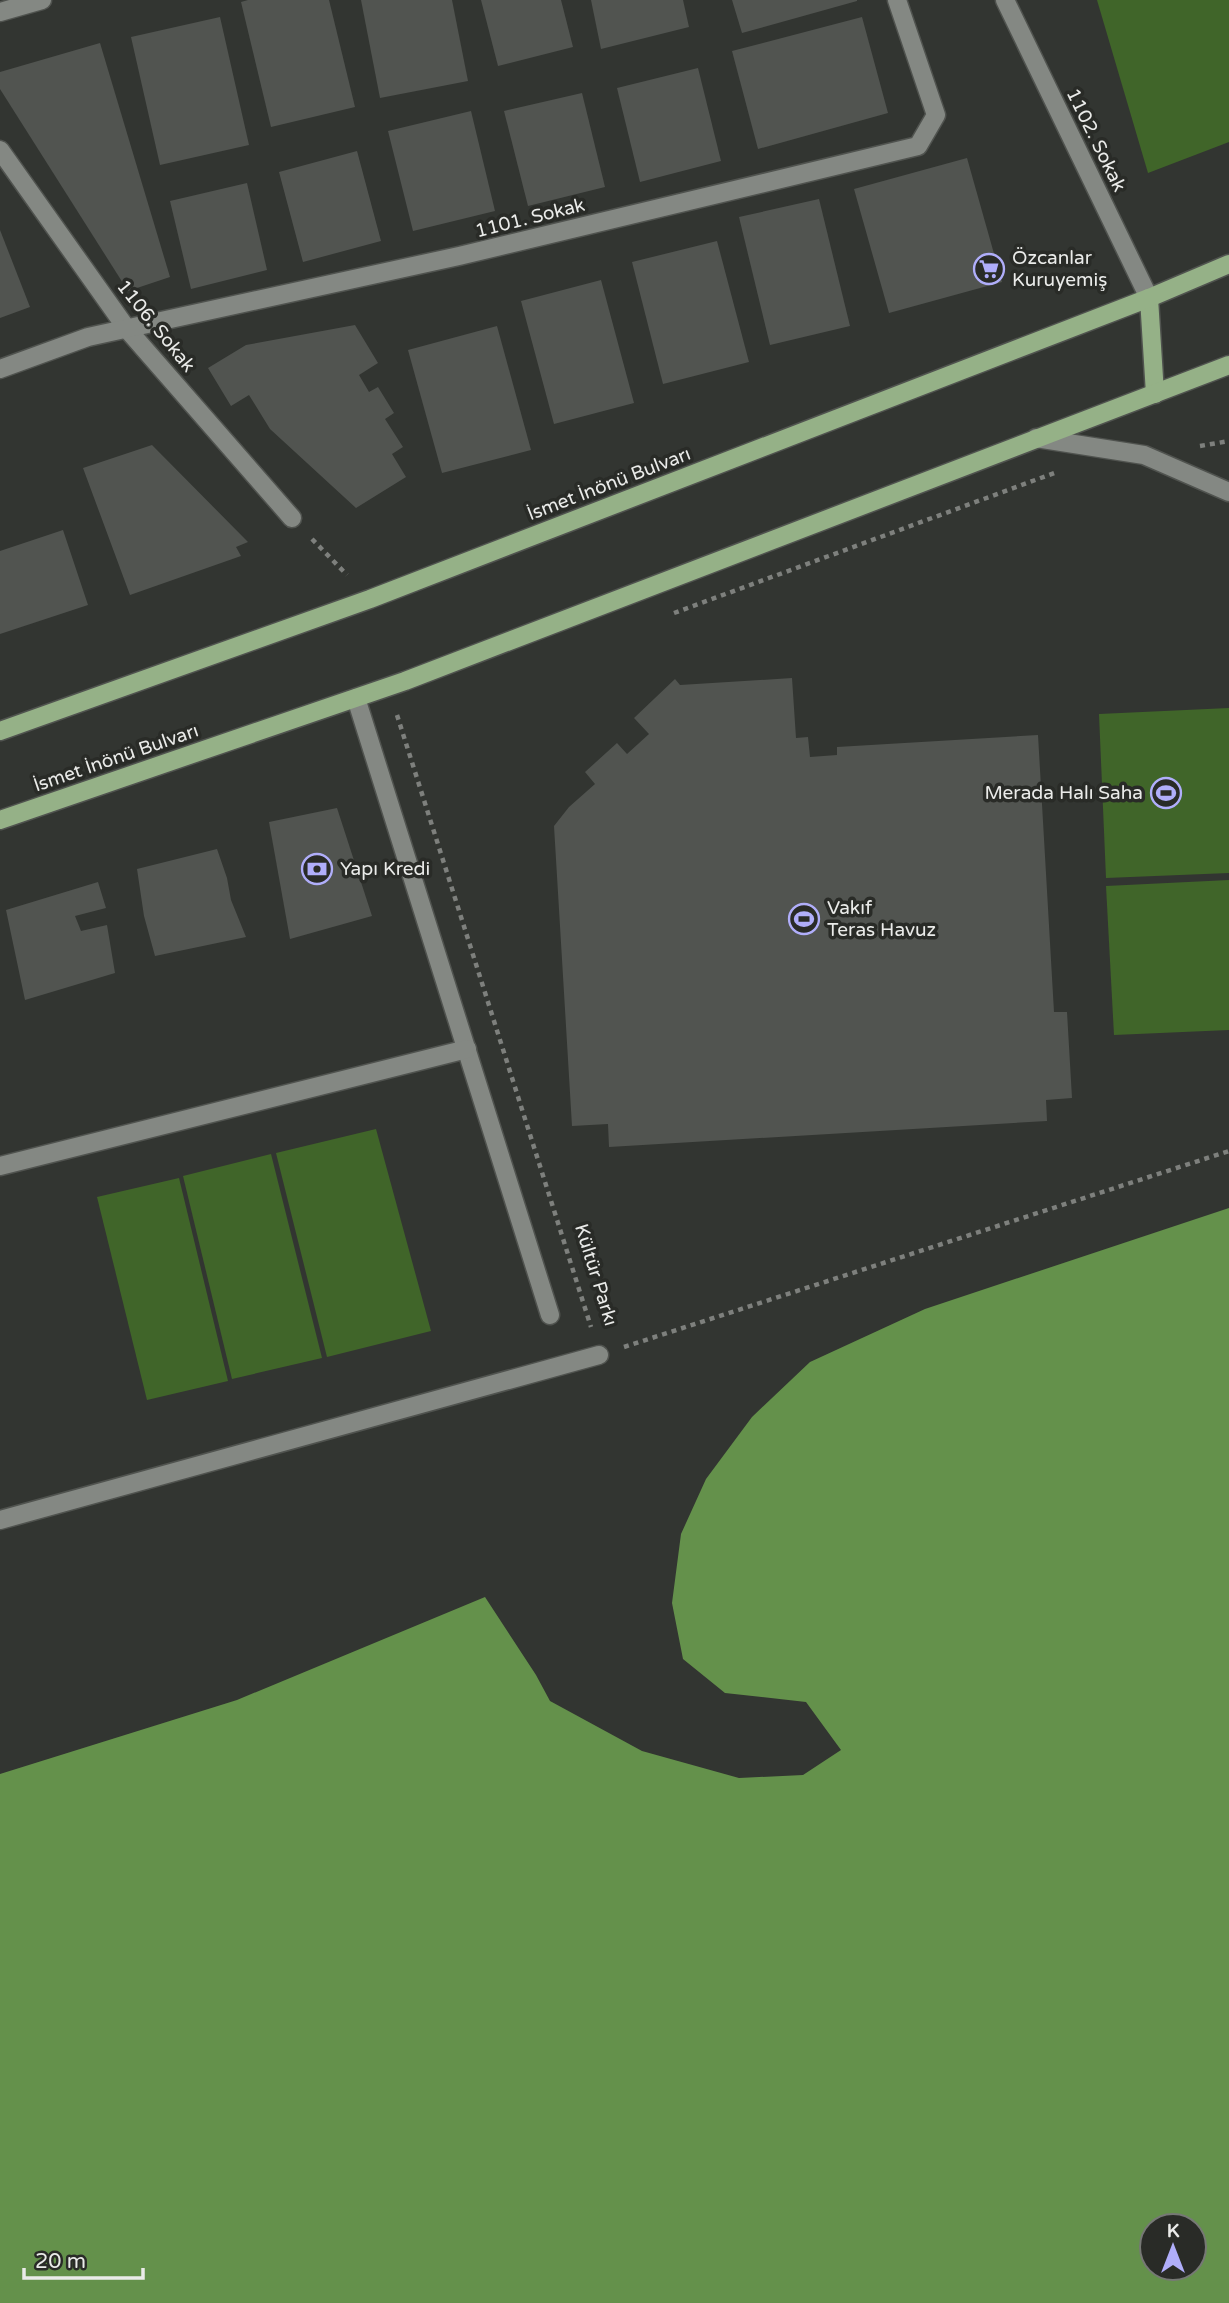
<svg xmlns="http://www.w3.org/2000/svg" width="1229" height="2303" viewBox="0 0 1229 2303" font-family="'Varela Round',sans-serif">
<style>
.green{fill:#406529}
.water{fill:#64914b;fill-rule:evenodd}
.building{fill:#515450}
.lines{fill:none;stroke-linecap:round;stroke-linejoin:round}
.minor-casing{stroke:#50534f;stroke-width:21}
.major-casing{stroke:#50534f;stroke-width:21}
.path{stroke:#7e807d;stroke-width:4.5;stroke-dasharray:5 5;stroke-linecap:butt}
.minor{stroke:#848883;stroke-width:18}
.major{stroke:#95b187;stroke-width:18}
.labels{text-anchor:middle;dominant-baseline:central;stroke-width:7;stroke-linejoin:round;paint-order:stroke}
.street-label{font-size:19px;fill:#eaebe9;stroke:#292b27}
.poi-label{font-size:19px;fill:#eaebe9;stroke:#292b27;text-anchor:start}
</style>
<rect width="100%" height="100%" fill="#323531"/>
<g class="green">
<path d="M1097,0H1229V142L1148,173Z"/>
<path d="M1229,708V873L1106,878L1099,714Z"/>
<path d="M1229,880V1030L1114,1035L1106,886Z"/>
<path d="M376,1129L431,1331L327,1357L276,1153Z"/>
<path d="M271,1154L322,1358L232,1379L183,1176Z"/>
<path d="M179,1178L228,1381L147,1400L97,1197Z"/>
</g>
<path class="water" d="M1229,1208V2303H0V1774L237,1700L485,1597L536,1675L550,1701L642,1751L739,1778L803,1775L841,1750L806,1702L725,1693L683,1659L672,1603L681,1534L706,1479L752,1417L810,1362L925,1309ZM1152,2226H1194V2268H1152Z"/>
<g class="building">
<path d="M248,0H329L355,107L271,127L241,2Z"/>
<path d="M361,0H452L468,81L380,98Z"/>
<path d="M481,0H561L573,47L498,66Z"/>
<path d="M591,0H683L689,27L601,49Z"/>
<path d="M732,0H857V1L742,33Z"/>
<path d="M220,17L249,145L160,165L131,37Z"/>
<path d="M862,17L888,113L758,149L732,51Z"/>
<path d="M100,43L170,277L128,291L0,89V72Z"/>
<path d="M698,68L721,161L640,182L617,88Z"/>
<path d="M582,93L605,187L528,206L504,111Z"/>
<path d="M471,111L495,211L413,231L388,131Z"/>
<path d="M357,151L381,241L303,262L279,172Z"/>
<path d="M967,158L1002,282L889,313L854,189Z"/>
<path d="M247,183L267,270L191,289L170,201Z"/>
<path d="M819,199L850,326L770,345L739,217Z"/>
<path d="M0,230L30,307L0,318Z"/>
<path d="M717,241L749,362L663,384L632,262Z"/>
<path d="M601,280L634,403L554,424L521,301Z"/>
<path d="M355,325L378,363L359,375L369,392L378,387L394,413L385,419L403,447L392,454L406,477L356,508L270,429L249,395L231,406L208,368L246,345Z"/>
<path d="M497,326L531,450L442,473L408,350Z"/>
<path d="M152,445L248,542L236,547L241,556L130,595L83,468Z"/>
<path d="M63,530L88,605L0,634V551Z"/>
<path d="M792,678L796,738L808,737L810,757L837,755V747L1038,735L1054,1012H1067L1072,1098L1046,1100L1047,1121L609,1147L608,1124L572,1126L554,826L569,807L595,784L585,772L617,743L627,754L649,734L634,718L675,679L680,685Z"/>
<path d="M337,808L372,916L290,939L269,822Z"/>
<path d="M217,849L227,878L231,900L246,937L155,956L144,916L137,869Z"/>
<path d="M98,882L106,908L75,916L81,931L107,925L115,973L25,1000L6,910Z"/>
</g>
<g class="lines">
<g class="minor-casing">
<g id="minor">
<path d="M1005,0L1149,298"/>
<path d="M0,12L42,0"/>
<path d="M0,150L127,329L292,518"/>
<path d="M0,369L88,337L459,256L918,146L936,115L897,0"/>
<path d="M1036,438L1144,455L1229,492"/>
<path d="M356,698L550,1315"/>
<path d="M0,1166L467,1049"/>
<path d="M0,1520L599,1355"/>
</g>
</g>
<g class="major-casing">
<g id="major">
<path d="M1149,298L1155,394"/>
<path d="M0,731L370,599L1149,298L1229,264"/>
<path d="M0,820L405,681L1229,365"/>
</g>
</g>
<g class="path">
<path d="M1200,446L1229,441"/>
<path d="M312,539L347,575"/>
<path d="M674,613L1057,472"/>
<path d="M397,715L591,1327"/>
<path d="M624,1347L1229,1151"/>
</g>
<use href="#minor" class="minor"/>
<use href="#major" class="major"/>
</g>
<defs>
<g id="supermarket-ring" transform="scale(1.575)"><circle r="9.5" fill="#292b27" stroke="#b0aefa" stroke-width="1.5"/><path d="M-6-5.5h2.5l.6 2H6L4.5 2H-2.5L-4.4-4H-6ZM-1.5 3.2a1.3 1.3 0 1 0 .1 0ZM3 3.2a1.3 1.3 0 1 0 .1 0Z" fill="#b0aefa"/></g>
<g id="stadium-ring" transform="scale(1.575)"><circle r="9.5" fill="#292b27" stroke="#b0aefa" stroke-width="1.5"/><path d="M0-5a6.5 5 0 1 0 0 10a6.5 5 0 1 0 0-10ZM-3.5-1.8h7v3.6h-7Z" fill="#b0aefa"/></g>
<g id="bank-ring" transform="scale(1.575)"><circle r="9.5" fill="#292b27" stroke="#b0aefa" stroke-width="1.5"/><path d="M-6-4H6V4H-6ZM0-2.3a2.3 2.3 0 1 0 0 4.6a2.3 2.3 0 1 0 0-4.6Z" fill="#b0aefa"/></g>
</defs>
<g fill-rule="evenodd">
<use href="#supermarket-ring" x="989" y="269"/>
<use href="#stadium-ring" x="1166" y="793"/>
<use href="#bank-ring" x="317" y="869"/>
<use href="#stadium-ring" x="804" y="919"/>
</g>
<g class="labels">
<g class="street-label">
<text transform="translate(1096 140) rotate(64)">1102. Sokak</text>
<text transform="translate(530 218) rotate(-14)">1101. Sokak</text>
<text transform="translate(156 326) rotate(51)">1106. Sokak</text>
<text transform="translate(609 484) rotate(-21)">İsmet İnönü Bulvarı</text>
<text transform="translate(116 758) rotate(-19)">İsmet İnönü Bulvarı</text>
<text transform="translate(596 1275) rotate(73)">Kültür Parkı</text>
</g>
<g class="poi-label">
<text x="1012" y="258">Özcanlar<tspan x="1012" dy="22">Kuruyemiş</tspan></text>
<text x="1143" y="793" text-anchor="end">Merada Halı Saha</text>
<text x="340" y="869">Yapı Kredi</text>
<text x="827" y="908">Vakıf<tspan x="827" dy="22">Teras Havuz</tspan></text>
</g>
</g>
<g transform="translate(1173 2247)"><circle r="33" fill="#292b27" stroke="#767875" stroke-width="2"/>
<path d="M0-5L12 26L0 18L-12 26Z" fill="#b0aefa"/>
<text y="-10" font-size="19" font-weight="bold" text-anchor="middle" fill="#eaebe9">K</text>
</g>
<path d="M24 2268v10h119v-10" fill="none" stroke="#eaebe9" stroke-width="3.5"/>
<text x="35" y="2268" font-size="21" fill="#eaebe9" stroke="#292b27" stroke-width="5" paint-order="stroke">20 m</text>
</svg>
